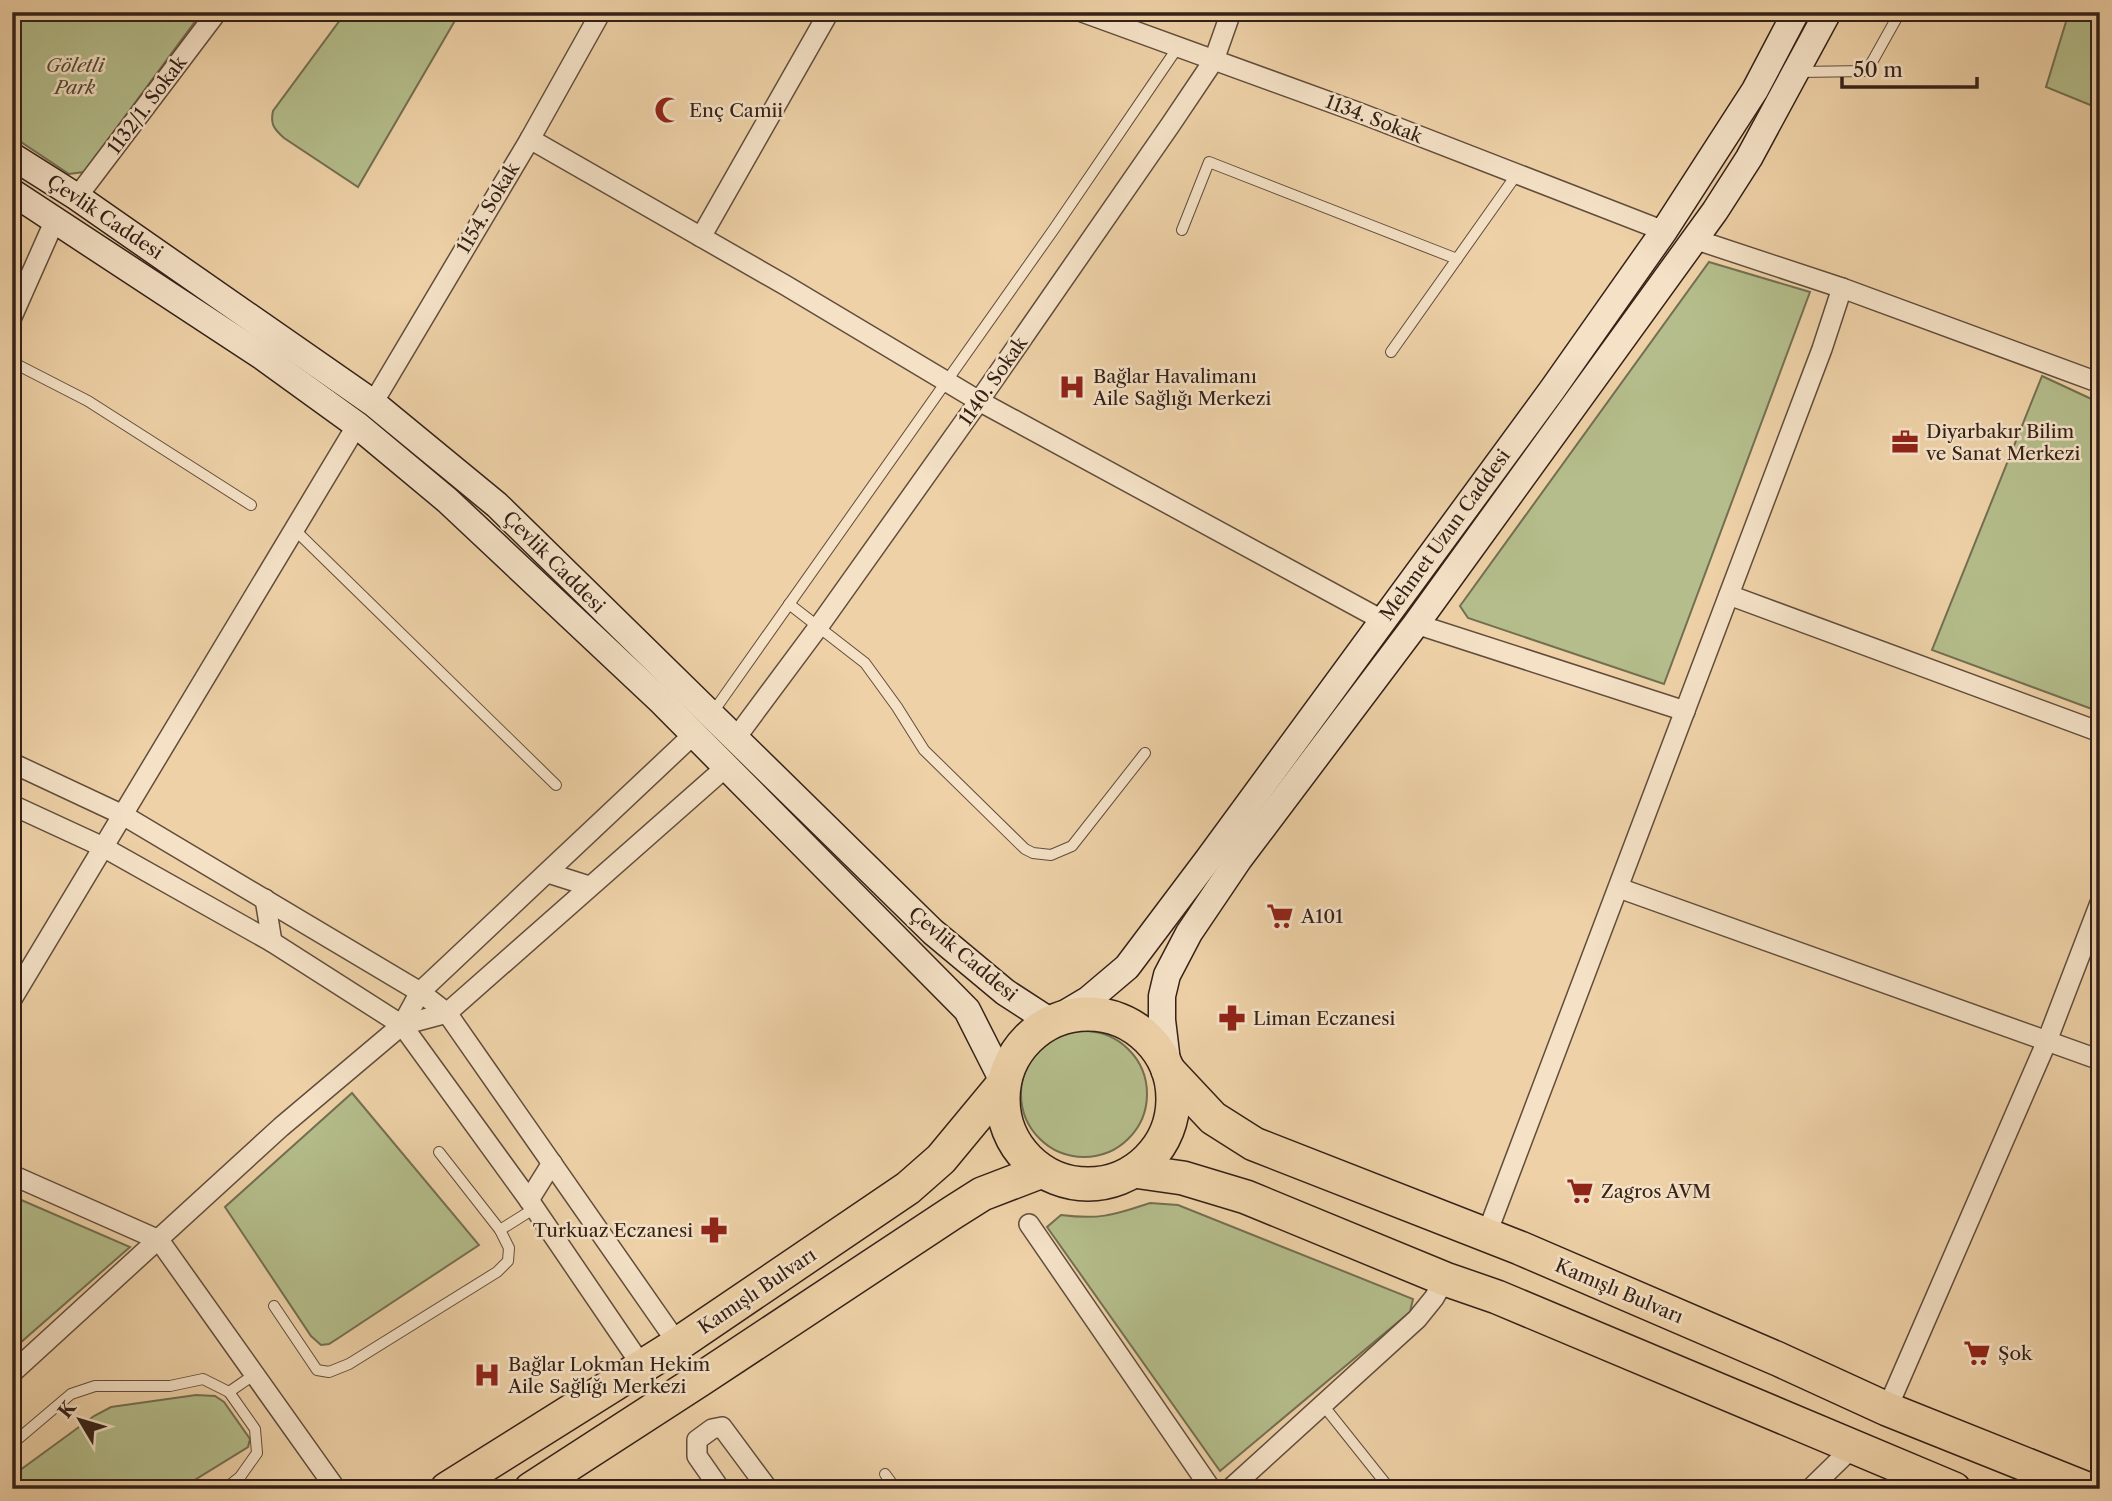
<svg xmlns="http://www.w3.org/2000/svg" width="2112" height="1501" viewBox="0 0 2112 1501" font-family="'Libre Caslon Text',serif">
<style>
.green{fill:#b4bd8b;stroke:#746f52;stroke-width:2}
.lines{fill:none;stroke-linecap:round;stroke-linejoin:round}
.lane-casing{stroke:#624d3c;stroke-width:12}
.street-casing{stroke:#624d3c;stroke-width:22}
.secondary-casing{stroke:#342118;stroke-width:29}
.highway-casing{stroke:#342118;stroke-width:36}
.lane{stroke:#f4e1c6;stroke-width:10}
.street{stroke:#f4e1c6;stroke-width:19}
.secondary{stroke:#f4e1c6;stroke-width:26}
.highway{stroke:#eed1a7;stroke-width:33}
.labels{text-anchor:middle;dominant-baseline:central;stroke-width:5;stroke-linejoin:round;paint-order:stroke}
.park-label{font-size:19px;font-style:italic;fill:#544835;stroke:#f4e1c6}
.street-label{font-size:19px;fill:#342118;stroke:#f4e1c6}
.poi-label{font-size:19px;fill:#342118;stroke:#f4e1c6;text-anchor:start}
</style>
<rect width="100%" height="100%" fill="#eed1a7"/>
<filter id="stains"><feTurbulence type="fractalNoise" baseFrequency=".00286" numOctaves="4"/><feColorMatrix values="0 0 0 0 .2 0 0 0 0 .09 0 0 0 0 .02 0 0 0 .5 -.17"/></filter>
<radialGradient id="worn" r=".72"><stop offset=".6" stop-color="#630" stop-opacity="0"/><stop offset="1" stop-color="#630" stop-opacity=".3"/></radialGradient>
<g class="green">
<path d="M12,12H202L84,172L69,174L12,136Z"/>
<path d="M346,12H460L358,187L284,138C274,129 270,124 273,111Z"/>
<path d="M2069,12H2100V109L2046,87Z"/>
<path d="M1709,262L1810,292L1664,684L1468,618L1460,606Z"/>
<path d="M2042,376L2100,403V712L1932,650Z"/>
<circle cx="1084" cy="1094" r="63"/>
<path d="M352,1093L479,1245L340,1337L329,1344L321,1345L311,1336L225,1207Z"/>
<path d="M12,1196L130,1247L12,1350Z"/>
<path d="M1150,1203L1178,1205L1413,1299L1410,1312L1220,1471L1047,1227L1061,1215C1100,1220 1113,1215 1150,1203Z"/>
<path d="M196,1395L215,1396L224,1402L250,1439L248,1447L180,1489H12V1476L94,1416L111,1407Z"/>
</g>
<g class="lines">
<g class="lane-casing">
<g id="lane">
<path d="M1799,72L1867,71L1900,12"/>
<path d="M1182,230L1209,162L1457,259"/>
<path d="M1391,352L1517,174"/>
<path d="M12,362L88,401L251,505"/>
<path d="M295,530L556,785"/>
<path d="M789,604L865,663L897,707L924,750L1025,849L1033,853L1051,855L1072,846L1145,753"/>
<path d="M713,712L1054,229L1178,47"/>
<path d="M500,1230L535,1208"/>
<path d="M274,1306L317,1370L329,1372L349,1364L497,1272L508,1261L509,1248L500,1230L439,1152"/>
<path d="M229,1392L255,1374"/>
<path d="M1323,1405L1390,1489"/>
<path d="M12,1444L71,1394L95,1386H170L203,1379L229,1392L255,1429L257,1453L240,1477L225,1489"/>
<path d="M885,1474L896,1489"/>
<path d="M1589,1487L1592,1489"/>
</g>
</g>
<g class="street-casing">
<g id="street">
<path d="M1082,12L1360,113L1664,231"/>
<path d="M530,139L785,285L979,401L1382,620"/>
<path d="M77,197L217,12"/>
<path d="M701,237L829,12"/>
<path d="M1694,239L1842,288L2100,383"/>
<path d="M12,317L55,220"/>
<path d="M373,403L530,139L601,12"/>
<path d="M1729,595L2100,732"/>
<path d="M1416,624L1685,711"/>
<path d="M735,739L819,626L979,401L1171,124L1214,60L1231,12"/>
<path d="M12,763L123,815L420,992L447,1013L678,1344"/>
<path d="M12,805L103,847L272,942L402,1025L529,1200L642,1366"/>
<path d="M548,873L589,886"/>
<path d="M1619,888L2100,1060"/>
<path d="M265,899L272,942"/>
<path d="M12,999L357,425"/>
<path d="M402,1025L447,1013L726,767"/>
<path d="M12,1175L159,1240L336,1489"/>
<path d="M529,1200L552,1163"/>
<path d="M1029,1224L1211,1489"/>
<path d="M1488,1236L1492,1220L1822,349L1842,288"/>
<path d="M12,1373L281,1127L402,1025L420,992L694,734"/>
<path d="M1887,1409L2047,1041L2100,903"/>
<path d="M720,1489L697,1456V1440L712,1429L722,1427L768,1489"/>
<path d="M1230,1489L1417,1319L1434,1298L1445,1279"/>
<path d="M1810,1489L1853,1447"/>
</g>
</g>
<g class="secondary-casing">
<g id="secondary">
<path d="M12,156L77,197L373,403L497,505L933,932L1005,992L1051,1022L1088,1000L1127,967L1209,858L1552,390L1664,231L1755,90L1796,12"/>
<path d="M12,192L263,357L357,425L447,500L662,702L967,1010L1004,1083"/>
<path d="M1168,1070L1162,1020V996L1167,975L1189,933L1239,859L1416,624L1715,211L1749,158L1828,12"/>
</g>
</g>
<g class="highway-casing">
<g id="highway">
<circle cx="1088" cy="1099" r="85"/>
<path d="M1168,1070L1213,1118L1254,1144L1520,1248L1778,1359L1887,1409L2087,1489"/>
<path d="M1134,1171L1183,1178L1246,1197L1445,1279L1497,1297L1954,1489"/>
<path d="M447,1489L678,1344L908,1188L941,1159L1004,1083"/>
<path d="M531,1489L701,1379L952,1213L982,1194L1042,1171"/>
</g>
</g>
<use href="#lane" class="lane"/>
<use href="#street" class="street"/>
<use href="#secondary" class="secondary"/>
<use href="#highway" class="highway"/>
</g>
<defs>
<g id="mosque-bare" transform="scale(2.1)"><path d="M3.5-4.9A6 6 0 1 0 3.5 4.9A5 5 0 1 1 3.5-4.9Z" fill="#8f2418" stroke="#f4e1c6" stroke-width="2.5" paint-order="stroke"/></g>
<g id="hospital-bare" transform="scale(2.1)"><path d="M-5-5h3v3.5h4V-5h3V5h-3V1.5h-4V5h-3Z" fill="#8f2418" stroke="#f4e1c6" stroke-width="2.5" paint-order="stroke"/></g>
<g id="office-bare" transform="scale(2.1)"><path d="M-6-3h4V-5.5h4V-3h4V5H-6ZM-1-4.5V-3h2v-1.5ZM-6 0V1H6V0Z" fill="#8f2418" stroke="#f4e1c6" stroke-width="2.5" paint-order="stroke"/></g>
<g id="supermarket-bare" transform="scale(2.1)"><path d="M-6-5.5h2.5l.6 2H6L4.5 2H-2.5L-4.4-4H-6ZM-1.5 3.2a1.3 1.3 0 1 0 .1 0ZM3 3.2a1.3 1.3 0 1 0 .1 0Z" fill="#8f2418" stroke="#f4e1c6" stroke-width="2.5" paint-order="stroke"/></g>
<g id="pharmacy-bare" transform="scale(2.1)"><path d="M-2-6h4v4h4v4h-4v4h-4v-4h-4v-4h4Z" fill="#8f2418" stroke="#f4e1c6" stroke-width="2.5" paint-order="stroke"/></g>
</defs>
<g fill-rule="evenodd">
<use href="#mosque-bare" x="668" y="110"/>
<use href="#hospital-bare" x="1072" y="387"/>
<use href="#office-bare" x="1905" y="442"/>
<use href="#supermarket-bare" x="1280" y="916"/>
<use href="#pharmacy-bare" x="1232" y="1018"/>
<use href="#supermarket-bare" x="1580" y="1191"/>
<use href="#pharmacy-bare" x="714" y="1230"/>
<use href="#supermarket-bare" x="1977" y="1353"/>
<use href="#hospital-bare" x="487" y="1375"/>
</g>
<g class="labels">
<g class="park-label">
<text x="75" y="65">Göletli<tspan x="75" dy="22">Park</tspan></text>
</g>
<g class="street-label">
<text transform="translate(147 105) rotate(-53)">1132/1. Sokak</text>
<text transform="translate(1374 119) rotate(21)">1134. Sokak</text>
<text transform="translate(488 208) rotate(-59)">1154. Sokak</text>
<text transform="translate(105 217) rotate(34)">Çevlik Caddesi</text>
<text transform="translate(993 381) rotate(-55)">1140. Sokak</text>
<text transform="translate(1445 535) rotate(-54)">Mehmet Uzun Caddesi</text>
<text transform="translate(554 562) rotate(45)">Çevlik Caddesi</text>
<text transform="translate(963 954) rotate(40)">Çevlik Caddesi</text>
<text transform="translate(757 1291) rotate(-34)">Kamışlı Bulvarı</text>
<text transform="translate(1619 1291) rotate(23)">Kamışlı Bulvarı</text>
</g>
<g class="poi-label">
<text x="689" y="110">Enç Camii</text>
<text x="1093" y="376">Bağlar Havalimanı<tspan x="1093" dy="22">Aile Sağlığı Merkezi</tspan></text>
<text x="1926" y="431">Diyarbakır Bilim<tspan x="1926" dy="22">ve Sanat Merkezi</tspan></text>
<text x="1301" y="916">A101</text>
<text x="1253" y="1018">Liman Eczanesi</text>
<text x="1601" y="1191">Zagros AVM</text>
<text x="693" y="1230" text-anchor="end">Turkuaz Eczanesi</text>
<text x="1998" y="1353">Şok</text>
<text x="508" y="1364">Bağlar Lokman Hekim<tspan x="508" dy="22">Aile Sağlığı Merkezi</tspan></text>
</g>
</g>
<rect width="2112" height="1501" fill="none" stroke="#eed1a7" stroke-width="42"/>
<rect x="14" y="14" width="2084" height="1473" fill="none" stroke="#342118" stroke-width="3.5"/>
<rect x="21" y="21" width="2070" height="1459" fill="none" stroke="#342118" stroke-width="2"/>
<g transform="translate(80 1420) rotate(308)" stroke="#f4e1c6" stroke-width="5" paint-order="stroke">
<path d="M0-5L12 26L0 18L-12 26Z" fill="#342118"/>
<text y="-10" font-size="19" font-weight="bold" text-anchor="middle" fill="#342118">K</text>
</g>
<path d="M1842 77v10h135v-10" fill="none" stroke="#342118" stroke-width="3.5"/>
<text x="1853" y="77" font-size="21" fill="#342118" stroke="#f4e1c6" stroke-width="5" paint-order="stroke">50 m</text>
<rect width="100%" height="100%" filter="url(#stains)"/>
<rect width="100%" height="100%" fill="url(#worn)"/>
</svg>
